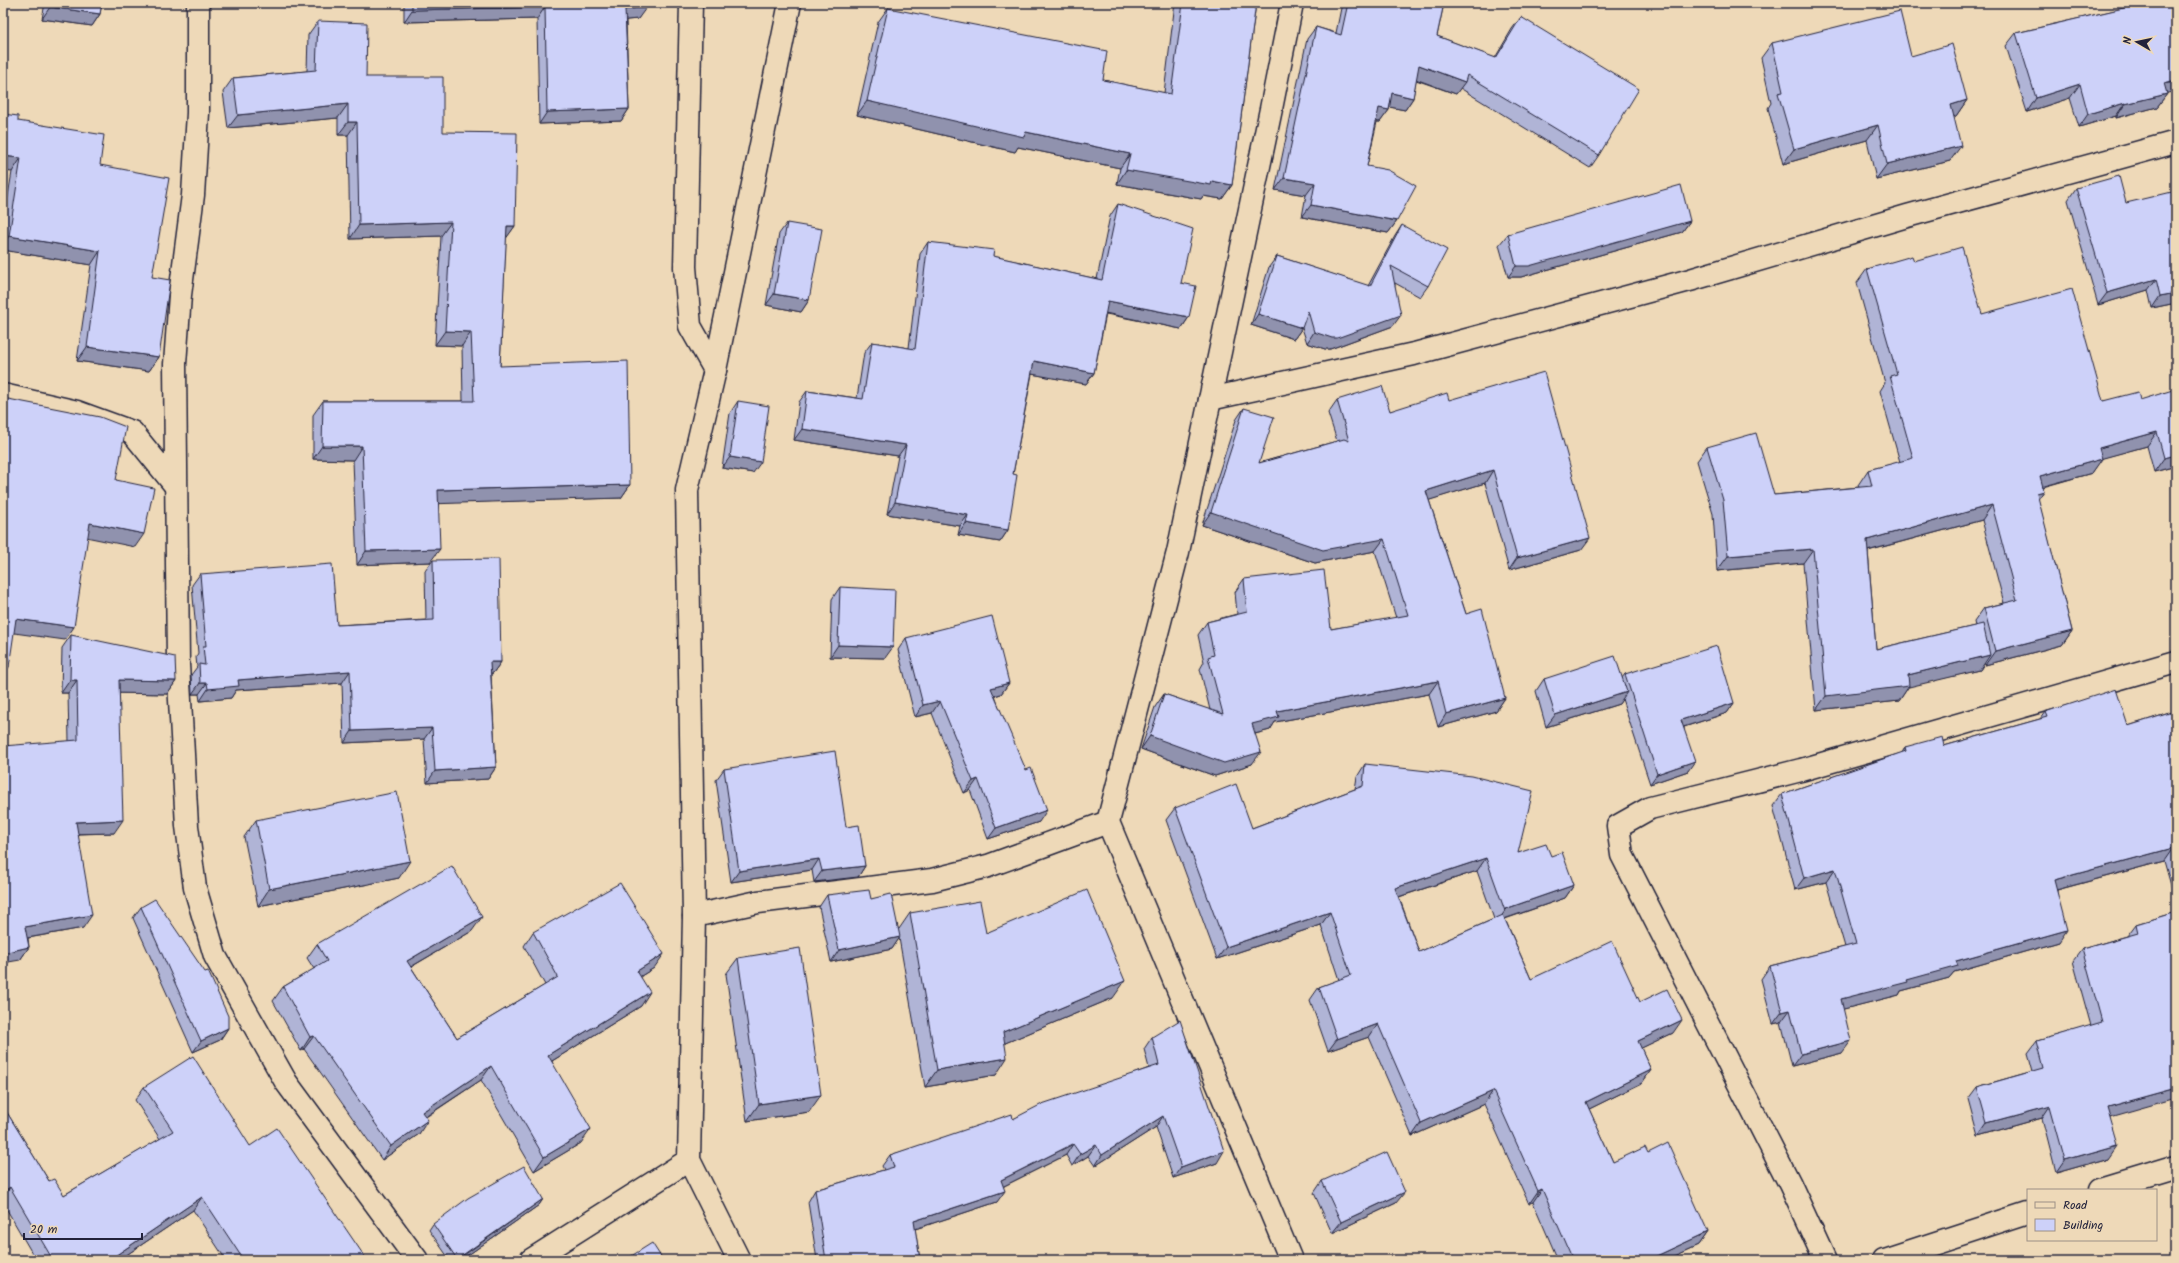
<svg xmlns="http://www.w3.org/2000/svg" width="2179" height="1263" viewBox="0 0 2179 1263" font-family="Kalam,sans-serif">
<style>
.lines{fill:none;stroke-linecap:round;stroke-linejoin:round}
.minor-casing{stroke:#22223b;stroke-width:25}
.minor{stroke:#eed9b8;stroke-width:22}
.wall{fill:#b0b4d6;stroke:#22223b;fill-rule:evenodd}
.shaded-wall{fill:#9092ae;stroke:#22223b}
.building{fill:#cdd1f9;stroke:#22223b}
</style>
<rect width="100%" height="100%" fill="#eed9b8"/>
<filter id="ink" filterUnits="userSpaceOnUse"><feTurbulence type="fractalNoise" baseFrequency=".025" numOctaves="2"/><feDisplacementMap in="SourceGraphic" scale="8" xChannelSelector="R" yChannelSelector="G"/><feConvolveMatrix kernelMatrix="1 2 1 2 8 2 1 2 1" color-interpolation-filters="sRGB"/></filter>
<g filter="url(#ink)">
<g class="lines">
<g class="minor-casing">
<g id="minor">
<path d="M198,3V113L193,195L180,295L175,364L178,664L187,826L195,888L215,956L286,1082L417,1260"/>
<path d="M691,3L685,267L690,326L715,370"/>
<path d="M3,395L77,412L132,432L175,485"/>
<path d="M1210,399L1414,354L1690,280L1907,216L2176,142"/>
<path d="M694,916L758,902L932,880L988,866L1108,822"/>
<path d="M2100,1190L2176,1167"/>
<path d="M531,1260L689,1160"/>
<path d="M739,1260L689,1160L694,916L687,490L715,370L790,3"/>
<path d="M1291,1260L1108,822L1178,552L1271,109L1292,3"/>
<path d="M1825,1260L1790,1184L1622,855L1618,826L1650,808L1801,770L2176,662"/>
<path d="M1884,1260L2028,1213"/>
</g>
</g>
<use href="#minor" class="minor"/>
</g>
<g class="wall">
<path d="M45,3H102L100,14L92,26L42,19Z"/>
<path d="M404,3H646L638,19L626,20L629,109L621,121L539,124L537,19L404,22Z"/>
<path d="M1175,3H1256L1232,185L1222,199L1203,196L1201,199L1117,184L1120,168L1018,147L1015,152L857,115L878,22L888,8L1103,80L1164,93Z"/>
<path d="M1342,3H1444L1437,36L1495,58L1512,29L1521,17L1599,155L1590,168L1460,88L1456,94L1416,80L1413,98L1405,110L1390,107L1389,110L1380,122H1377L1367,166L1397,221L1388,233L1302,217L1306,195L1275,190L1307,39L1316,27L1336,33Z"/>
<path d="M2132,3H2176L2167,94L2157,107L2116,118V116L2079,127L2070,98L2027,112L2006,46L2016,33L2133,6Z"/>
<path d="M318,21L366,77L443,132L515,226L506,238L500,366L630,485L621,498L438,503L430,562L357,565L353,460L313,459V415L323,401H463L462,346L435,345L441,236L350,239L348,135H338V118L228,128L223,92L233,78L307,71L308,35Z"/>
<path d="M1772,43L1911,56L1967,100L1956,116H1954L1950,161L1876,179L1867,140L1783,164L1768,108L1771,103L1761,58Z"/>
<path d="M18,121L100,165L152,277L159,357L149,371L77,361L91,265L3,250V226L12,172Z"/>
<path d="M2076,188L2126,203L2176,303L2152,308L2148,290L2098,305L2068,200Z"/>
<path d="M1118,204L1181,283L1189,317L1181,329L1106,314L1094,373L1086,384L1032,374L1013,474L1008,530L1000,542L958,535L960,526L887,514L898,456L794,440L799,402L807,391L857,398L864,353L872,342L909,348L920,254L928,242L1097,279L1110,216Z"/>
<path d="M1690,221L1682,232L1521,277H1508L1499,245L1508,234Z"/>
<path d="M787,223L809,300L801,312L766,305L779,234Z"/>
<path d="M1402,225L1428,286L1420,297L1395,283L1393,326L1330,349H1325L1307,343L1302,328L1294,339L1251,325L1269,267L1277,256L1368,286L1395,236Z"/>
<path d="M1914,261L1982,314L2103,401L2140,400L2176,466L2154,472L2147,446L2102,458L2092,473L2043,487L2044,491L2038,499L2072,631L2062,645L1985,665L1984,663L1980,670L1909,686L1899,701L1816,710L1803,563L1717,571L1713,514L1697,461L1707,447L1774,495L1859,487L1858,485L1868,470L1900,462L1880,391L1885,383L1857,283L1867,269ZM1982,520L2004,603L1984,608L1974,622L1975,626L1876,649L1868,551Z"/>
<path d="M1337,400L1390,411L1449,400L1581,550L1509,570L1485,483L1429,500L1466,614L1505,698L1496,711L1438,727L1429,694L1275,722L1270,730L1255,734L1252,764L1215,776L1141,749L1155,707L1164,694L1210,710L1200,669L1204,662L1198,635L1207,622L1237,614L1235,592L1244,579L1331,629L1396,618L1375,551L1315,563L1202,525L1236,420L1244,408L1259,463L1337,441L1328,413Z"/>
<path d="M738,401L753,473L722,468L730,413Z"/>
<path d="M433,560L501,662L493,673L491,674L496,767L488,779L427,783L424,739L344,743L342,683L236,690L231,698L200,701L199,694H192L191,675L197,667L196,657L198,653L192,585L200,574L337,625L426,620L425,571Z"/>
<path d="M840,587L885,658L830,657L832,599Z"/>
<path d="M71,635L176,681L167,694L119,693L114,833L78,834L83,928L28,938L29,947L20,960L69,741L68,693H61L62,648Z"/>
<path d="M906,638L1009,683L1001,694L995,696L1039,822L988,839L970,790L964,793L932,713L915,717L898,650Z"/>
<path d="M1625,674L1734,703L1727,713L1684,727L1688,771L1650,784L1622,699L1619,704L1546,727L1536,691L1544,679L1622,678Z"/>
<path d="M2176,711V903L2164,861L2057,890L2059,942L1954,972L1949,978L1901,991L1899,995L1843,1009L1842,1053L1792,1066L1781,1022L1773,1024L1761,979L1770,966L1845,947L1826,882L1795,890L1773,806L1782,794L1902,753L1905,747L1944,746L2040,719L2045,712L2128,726Z"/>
<path d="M1365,764L1518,853L1551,856L1574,885L1565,898L1505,919L1531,979L1640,1002L1673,1033L1641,1048L1651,1070L1642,1083L1589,1109L1613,1162L1648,1153L1708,1232L1699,1245L1666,1260H1558L1533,1202L1529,1204L1484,1104L1412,1136L1369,1037L1328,1051L1310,1000L1319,987L1339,980L1321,925L1217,959L1166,820L1175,808L1252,828L1355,789L1357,777ZM1477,871L1494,919L1419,952L1399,897Z"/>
<path d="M724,769L846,827L865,866L858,877L814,882L812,870L731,882L716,780Z"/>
<path d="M256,820L399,878L258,906L244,837Z"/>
<path d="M827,895L871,899L899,929L910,913L986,933L1113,998L1005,1043L996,1075L925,1087L899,938L892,949L831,962L819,907Z"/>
<path d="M141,907L228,1028L220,1040L193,1052L133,918Z"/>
<path d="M2176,912L2110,1116L2109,1158L2056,1173L2042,1118L1978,1136L1968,1099L1977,1087L2033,1071L2028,1053L2037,1041L2091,1026L2073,961L2082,949L2127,936L2136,924Z"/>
<path d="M472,931L411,967L457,1038L545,985L524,946L533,932L654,968L641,976V1006L552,1061L581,1143L534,1171L481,1080L426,1117L419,1134L382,1160L304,1049L301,1051L273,1001L283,987L314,969L307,958L317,944Z"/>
<path d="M738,958L809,1112L747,1121L726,974Z"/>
<path d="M1152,1037L1217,1163L1173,1178L1156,1127L1095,1166L1088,1156L1072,1166L1066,1155L1004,1186L997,1202L915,1229L920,1260H817L808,1202L815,1190L884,1170L882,1166L890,1155L1013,1119L1149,1068L1144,1049Z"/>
<path d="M144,1087L250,1146L367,1260H226L193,1210L119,1260H36L3,1203V1106L49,1181L64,1195L160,1139L135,1100Z"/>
<path d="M1322,1181L1396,1203L1332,1233L1314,1193Z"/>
<path d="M543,1199L539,1205L461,1260H450L429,1230L433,1224Z"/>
</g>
<g class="shaded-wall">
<path d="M50,7L100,14L92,26L42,19Z"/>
<path d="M545,7L537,19L404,22L412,10Z"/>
<path d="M646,8L638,19L617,21L625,9Z"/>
<path d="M1419,65L1465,82L1456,94L1410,77Z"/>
<path d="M2176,80V91L2155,96L2164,83Z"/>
<path d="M2080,84L2070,98L2027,112L2036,98Z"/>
<path d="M1392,93L1413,98L1405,110L1384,106Z"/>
<path d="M2167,94L2157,107L2116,118L2125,104Z"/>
<path d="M1967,100L1956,116L1941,120L1951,105Z"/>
<path d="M867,101L1026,132L1130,154L1120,168L1018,147L1015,152L857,115Z"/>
<path d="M2125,103L2116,116L2079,127L2088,114Z"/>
<path d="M348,104L338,118L228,128L238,115Z"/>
<path d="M1379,108L1389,110L1380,122L1371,121Z"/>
<path d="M629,109L621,121L539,124L547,112Z"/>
<path d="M348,122H357L348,135H338Z"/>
<path d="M1878,125L1867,140L1783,164L1794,149Z"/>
<path d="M1961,146L1950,161L1876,179L1887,164Z"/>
<path d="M3,156L21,158L12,172L3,171Z"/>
<path d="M1126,170L1212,181L1232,185L1222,199L1203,196L1201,199L1117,184Z"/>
<path d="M1284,178L1315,183L1306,195L1275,190Z"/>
<path d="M1311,205L1397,221L1388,233L1302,217Z"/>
<path d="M1690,221L1682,232L1521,277H1508L1516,266Z"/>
<path d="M451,222L441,236L350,239L359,225Z"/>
<path d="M507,226H515L505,240Z"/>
<path d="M9,236L100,251L91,265L3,250V244Z"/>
<path d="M2156,279L2148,290L2098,305L2107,293Z"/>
<path d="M2176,293V303L2152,308L2160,296Z"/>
<path d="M774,294L809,300L801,312L766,305Z"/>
<path d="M1108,301L1189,317L1181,329L1100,312Z"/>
<path d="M1258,314L1302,328L1294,339L1251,325Z"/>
<path d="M1401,315L1393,326L1330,349H1325L1307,343L1314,332Z"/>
<path d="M445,331L471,332L462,346L435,345Z"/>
<path d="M87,347L159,357L149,371L77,361Z"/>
<path d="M1034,361L1094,373L1086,384L1026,373Z"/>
<path d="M802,429L906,445L898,456L794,440Z"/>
<path d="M2157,432L2147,446L2089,462L2099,448Z"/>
<path d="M322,446H362L353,460L313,459Z"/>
<path d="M2176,455V466L2154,472L2164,458Z"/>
<path d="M730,457L761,462L753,473L722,468Z"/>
<path d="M2102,459L2092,473L2030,490L2040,476Z"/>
<path d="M1493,470L1485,483L1417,504L1426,491Z"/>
<path d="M630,485L621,498L428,504L438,490Z"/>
<path d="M2044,491L2034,505L2037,493Z"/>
<path d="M895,502L968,515L960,526L887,514Z"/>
<path d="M1992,505L1982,520L1856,554L1867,540Z"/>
<path d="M1211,512L1384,539L1375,551L1315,563L1202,525Z"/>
<path d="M90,523L144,534L135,547L81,536Z"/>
<path d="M966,523L1008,530L1000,542L958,535Z"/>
<path d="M1590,538L1581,550L1509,570L1517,558Z"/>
<path d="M440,549L430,562L357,565L366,551Z"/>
<path d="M1813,549L1803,563L1717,571L1728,556Z"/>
<path d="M16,619L74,627L65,640L7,632Z"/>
<path d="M2072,631L2062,645L1985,665L1995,651Z"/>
<path d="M838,645L893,647L885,658L830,657Z"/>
<path d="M1990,655L1980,670L1909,687V686L1899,701L1816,710L1826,696L1908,675Z"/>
<path d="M490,662H501L493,673L482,674Z"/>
<path d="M3,666L9,667L3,675Z"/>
<path d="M350,671L342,683L236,690L231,698L200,701L208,689L238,680Z"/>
<path d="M70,680H77L68,693H61Z"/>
<path d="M119,680L176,681L167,694L110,693Z"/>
<path d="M1438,681L1429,694L1275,722L1270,730L1243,737L1252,724L1277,711Z"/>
<path d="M200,683H207L199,694H192Z"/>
<path d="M1009,683L1001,694L983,699L991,688Z"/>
<path d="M1627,692L1619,704L1546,727L1555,715Z"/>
<path d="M1505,698L1496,711L1438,727L1446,714Z"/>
<path d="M940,701L932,713L915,717L923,705Z"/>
<path d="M1734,703L1727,713L1674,730L1681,720Z"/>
<path d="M432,728L424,739L344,743L352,731Z"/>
<path d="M1150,736L1261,752L1252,764L1215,776L1141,749Z"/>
<path d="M1695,761L1688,771L1650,784L1657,774Z"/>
<path d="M496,767L488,779L427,783L435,771Z"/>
<path d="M978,779L970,790L964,793L973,781Z"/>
<path d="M1047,810L1039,822L988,839L996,828Z"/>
<path d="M123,820L114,833L67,834L76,822Z"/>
<path d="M2173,848L2164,861L2045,893L2054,880Z"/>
<path d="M1486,858L1477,871L1386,901L1395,888Z"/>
<path d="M819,859L812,870L731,882L739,871Z"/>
<path d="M410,861L399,878L258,906L269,889Z"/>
<path d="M865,866L858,877L814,882L822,871Z"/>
<path d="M1835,869L1826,882L1795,890L1804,878Z"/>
<path d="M1574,885L1565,898L1498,921L1505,911V909Z"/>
<path d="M1330,912L1321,925L1217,959L1226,947Z"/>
<path d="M92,915L83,928L16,940L25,927Z"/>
<path d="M482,917L472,931L397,975L407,961Z"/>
<path d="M2067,930L2059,942L1954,972L1949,978L1901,991L1899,995L1832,1012L1841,999L1907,980L1956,961Z"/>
<path d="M900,937L892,949L831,962L839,950Z"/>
<path d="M29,947L20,960L3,963V953Z"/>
<path d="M664,954L654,968L628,984L637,971Z"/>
<path d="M1125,981L1113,998L991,1049L1003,1032Z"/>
<path d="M650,992L641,1006L539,1069L548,1055Z"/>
<path d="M1790,1010L1781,1022L1773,1024L1782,1012Z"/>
<path d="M1682,1020L1673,1033L1629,1054L1638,1041Z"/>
<path d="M1378,1024L1369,1037L1328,1051L1337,1039Z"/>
<path d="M228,1028L220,1040L193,1052L201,1041Z"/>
<path d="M314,1036L304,1049L301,1051L310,1037Z"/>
<path d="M1851,1041L1842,1053L1792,1066L1801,1054Z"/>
<path d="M1007,1058L996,1075L925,1087L937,1070Z"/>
<path d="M491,1066L481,1080L413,1125L422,1112Z"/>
<path d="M1651,1070L1642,1083L1577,1115L1586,1102Z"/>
<path d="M2176,1088V1098L2099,1120L2107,1107Z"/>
<path d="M1493,1091L1484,1104L1412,1136L1421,1123Z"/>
<path d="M821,1095L809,1112L747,1121L759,1104Z"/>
<path d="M2050,1106L2042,1118L1978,1136L1987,1123Z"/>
<path d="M1163,1116L1156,1127L1095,1166L1102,1155Z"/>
<path d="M428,1120L419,1134L382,1160L391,1146Z"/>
<path d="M591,1129L581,1143L534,1171L544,1157Z"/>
<path d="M1073,1144L1066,1155L994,1191L1001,1180Z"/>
<path d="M1096,1145L1088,1156L1072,1166L1080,1154Z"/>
<path d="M2118,1145L2109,1158L2056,1173L2065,1160Z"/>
<path d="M1224,1151L1217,1163L1173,1178L1181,1167Z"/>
<path d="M10,1187L3,1198V1192Z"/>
<path d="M1542,1189L1533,1202L1529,1204L1538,1191Z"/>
<path d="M1005,1191L997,1202L906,1232L914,1221Z"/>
<path d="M1405,1192L1396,1203L1332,1233L1341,1222Z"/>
<path d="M202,1197L193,1210L119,1260H109Z"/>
<path d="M543,1199L539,1205L461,1260H457Z"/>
<path d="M1708,1232L1699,1245L1666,1260H1649L1650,1259Z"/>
</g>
<g class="building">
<path d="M51,3H102L100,14L50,7Z"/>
<path d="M412,3H646V8L625,9L629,109L547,112L545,7L412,10Z"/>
<path d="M1183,3H1256L1232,185L1212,181L1211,185L1126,170L1130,154L1026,132L1024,137L867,101L888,8L1107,51L1103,80L1171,94Z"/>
<path d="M1348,3H1444L1437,36L1496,58L1521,17L1639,89L1599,155L1467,75L1465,82L1419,65L1413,98L1392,93L1389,110L1379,108L1367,166L1388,170L1416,186L1397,221L1311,205L1315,183L1284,178L1316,27L1341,35Z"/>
<path d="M2145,3H2176V80L2164,83L2167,94L2125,104V103L2088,114L2080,84L2036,98L2016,33Z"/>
<path d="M1900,11L1911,56L1952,44L1967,100L1951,105L1961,146L1887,164L1878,125L1794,149L1778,93L1783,92L1772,43Z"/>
<path d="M318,21L367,23L366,77H443V132L517,133L515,226H507L500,366L628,361L630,485L438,490L440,549L366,551L362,446H322L323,401H474L471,332L445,331L451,222L359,225L357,122H348V104L238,115L233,78L316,70Z"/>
<path d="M3,114L18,116V121L104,135L100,165L169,178L152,277L170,280L159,357L87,347L100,251L9,236L21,158L3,156Z"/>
<path d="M2119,176L2126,203L2176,191V293L2160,296L2156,279L2107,293L2076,188Z"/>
<path d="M1681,185L1690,221L1529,266H1516L1508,234Z"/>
<path d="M1118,204L1193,229L1181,283L1196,286L1189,317L1108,301L1094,373L1034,361L1013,474L1017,475L1008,530L966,523L968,515L895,502L906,445L802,429L807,391L863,399L872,342L915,349L928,242L994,250L993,256L1102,280Z"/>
<path d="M787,223L822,229L809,300L774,294Z"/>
<path d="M1402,225L1447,250L1428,286L1391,266L1401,315L1337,338H1332L1314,332L1308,311L1302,328L1258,314L1277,256L1370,286Z"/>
<path d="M1962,247L1982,314L2072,289L2103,401L2138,392L2140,400L2176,389V455L2164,458L2157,432L2099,448L2102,459L2040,476L2044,491L2037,493L2072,631L1995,651L1984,608L2017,600L1992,505L1867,540L1876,649L1983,624L1990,655L1908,675L1909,686L1826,696L1813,549L1728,556L1723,500L1707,447L1756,433L1774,495L1872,486L1868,470L1913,458L1890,376L1897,374L1867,269L1912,256L1914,261Z"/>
<path d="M1544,372L1590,538L1517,558L1493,470L1426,491L1466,614L1482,609L1505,698L1446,714L1438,681L1277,711L1279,717L1252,724L1261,752L1224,763L1150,736L1164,694L1223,714L1208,657L1214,655L1207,622L1247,612L1244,579L1324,570L1331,629L1408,615L1384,539L1323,550L1211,512L1244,408L1274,417L1259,463L1344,439L1349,441L1337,400L1382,386L1390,411L1447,393L1449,400Z"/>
<path d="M3,398L100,417L126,427L116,480L154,488L144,534L90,523L74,627L16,619L9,667L3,666Z"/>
<path d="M738,401L769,406L761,462L730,457Z"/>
<path d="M499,559L501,662H490L496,767L435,771L432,728L352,731L350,671L238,680L239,686L208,689L207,683H200L199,664L205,665L203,646H206L200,574L332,564L337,625L434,620L433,560Z"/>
<path d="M840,587L895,590L893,647L838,645Z"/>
<path d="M992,616L1009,683L991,688L1026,770L1031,768L1047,810L996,828L978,779L973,781L940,701L923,705L906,638Z"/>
<path d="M71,635L175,657L176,681L119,680L123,820L76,822L92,915L25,927L29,947L3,953V746L78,740L77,680H70Z"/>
<path d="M1717,646L1734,703L1681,720L1695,761L1657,774L1625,674Z"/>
<path d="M1615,656L1627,692L1555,715L1544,679Z"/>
<path d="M2116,689L2128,726L2176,711V860L2173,848L2054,880L2067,930L1956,961L1958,966L1907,980L1908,982L1841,999L1851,1041L1801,1054L1790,1010L1782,1012L1770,966L1856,944L1835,869L1804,878L1782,794L1906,751L1905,747L1942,737L1944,746L2047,717L2045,712Z"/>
<path d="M835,751L846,827L859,825L865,866L822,871L819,859L739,871L724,769Z"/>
<path d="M1365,764L1472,776L1533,791L1518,853L1546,844L1551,856L1562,852L1574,885L1505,909V911L1486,858L1395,888L1419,952L1503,915L1531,979L1612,941L1640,1002L1667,989L1682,1020L1638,1041L1651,1070L1586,1102L1613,1162L1645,1147L1648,1153L1668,1143L1708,1232L1650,1259L1651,1260H1573L1542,1189L1538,1191L1493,1091L1421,1123L1378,1024L1337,1039L1319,987L1351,975L1330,912L1226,947L1175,808L1236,784L1252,828L1363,786Z"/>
<path d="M397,792L410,861L269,889L256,820Z"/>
<path d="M452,866L482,917L407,961L457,1038L558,977L533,932L620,883L664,954L637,971L650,992L548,1055L591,1129L544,1157L491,1066L422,1112L428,1120L391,1146L314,1036L310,1037L283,987L327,961L317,944Z"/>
<path d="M869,890L871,899L891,894L900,937L839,950L827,895Z"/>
<path d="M1087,890L1125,981L1003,1032L1007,1058L937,1070L910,913L980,901L986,933Z"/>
<path d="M155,899L205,972L208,971L228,1016V1028L201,1041L141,907Z"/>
<path d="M2176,912V1088L2107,1107L2118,1145L2065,1160L2050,1106L1987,1123L1977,1087L2044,1068L2037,1041L2102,1022L2082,949L2138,933L2136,924Z"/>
<path d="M800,948L821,1095L759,1104L738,958Z"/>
<path d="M1180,1020L1224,1151L1181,1167L1163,1116L1102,1155L1096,1145L1080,1154L1073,1144L1001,1180L1005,1191L914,1221L920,1260H826L815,1190L894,1167L890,1155L1012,1114L1013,1119L1042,1104L1159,1065L1152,1037Z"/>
<path d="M193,1056L250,1146L277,1128L367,1260H235L241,1256L202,1197L109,1260H53L10,1187L3,1192V1106L49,1181L54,1179L64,1195L173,1131L144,1087Z"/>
<path d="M1387,1152L1405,1192L1341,1222L1322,1181Z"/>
<path d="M524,1166L543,1199L457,1259L433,1224L468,1198Z"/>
<path d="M652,1243L663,1260H625Z"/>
</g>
</g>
<rect width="2179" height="1263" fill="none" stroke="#eed9b8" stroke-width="16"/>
<rect x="8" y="8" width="2163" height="1247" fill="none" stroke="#22223b" stroke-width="1.5" filter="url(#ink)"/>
<rect x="2027" y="1189" width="130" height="52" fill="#eed9b8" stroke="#9c9086"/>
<rect x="2035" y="1202" width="20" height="6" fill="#eed9b8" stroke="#9c9086"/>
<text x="2063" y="1209" font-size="12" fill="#22223b">Road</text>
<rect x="2035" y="1219" width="20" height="12" fill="#cdd1f9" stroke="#9c9086"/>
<text x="2063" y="1229" font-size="12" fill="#22223b">Building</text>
<g transform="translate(2137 42) rotate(279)" stroke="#eed9b8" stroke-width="3" paint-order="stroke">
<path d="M0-3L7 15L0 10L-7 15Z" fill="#22223b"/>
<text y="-6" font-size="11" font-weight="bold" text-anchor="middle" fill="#22223b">N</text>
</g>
<path d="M24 1233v6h118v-6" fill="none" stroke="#22223b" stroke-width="2"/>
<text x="30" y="1233" font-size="12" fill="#22223b" stroke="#eed9b8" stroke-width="3" paint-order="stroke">20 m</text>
</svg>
